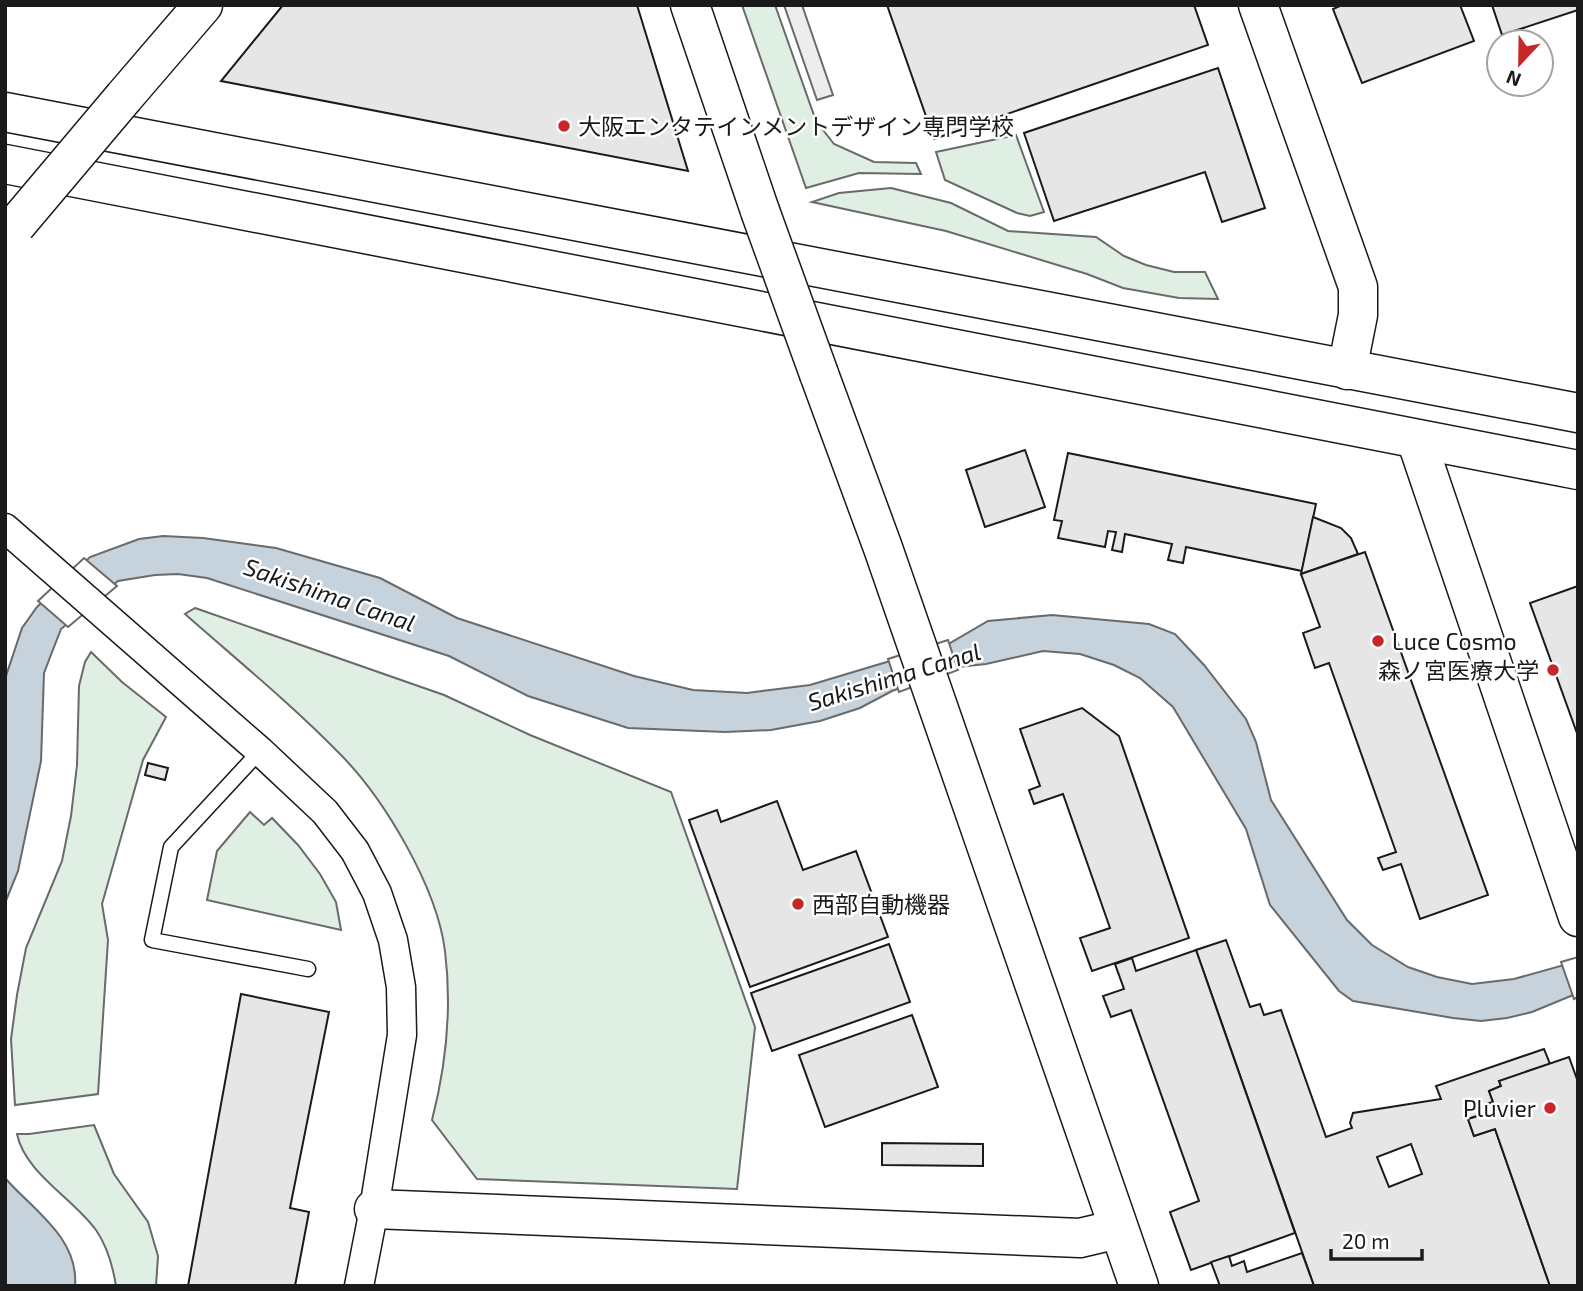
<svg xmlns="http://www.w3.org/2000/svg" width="1583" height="1291" viewBox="0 0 1583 1291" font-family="'Exo 2','Noto Sans JP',sans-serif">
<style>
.green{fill:#e0efe3;stroke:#6a6a6a;stroke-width:2}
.parking{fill:#ededed;stroke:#6a6a6a;stroke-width:2}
.water{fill:#c6d2dc;stroke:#6a6a6a;stroke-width:2}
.pier{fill:#fff;stroke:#6a6a6a;stroke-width:2}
.building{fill:#e6e6e6;stroke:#1a1a1a;stroke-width:2;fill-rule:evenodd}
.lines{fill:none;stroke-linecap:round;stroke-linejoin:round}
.lane-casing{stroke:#1a1a1a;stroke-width:17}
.street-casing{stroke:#1a1a1a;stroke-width:31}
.secondary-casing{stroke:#1a1a1a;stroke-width:41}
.lane{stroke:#fff;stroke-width:14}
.street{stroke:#fff;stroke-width:28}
.secondary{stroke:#fff;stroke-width:38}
.secondary-bridge-casing{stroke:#1a1a1a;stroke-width:41;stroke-linecap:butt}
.secondary-bridge{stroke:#fff;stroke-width:38}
.poi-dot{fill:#c62828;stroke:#fff;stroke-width:2.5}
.labels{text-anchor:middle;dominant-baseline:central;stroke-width:5;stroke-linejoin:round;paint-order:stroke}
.poi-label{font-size:23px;fill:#1a1a1a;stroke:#fff;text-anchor:start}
.water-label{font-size:24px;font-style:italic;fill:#1a1a1a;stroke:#fff}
</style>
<rect width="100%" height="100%" fill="#fff"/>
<g class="green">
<path d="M742,5H775L816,121L834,144L874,162L916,163L921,174L859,173L806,188Z"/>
<path d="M1016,135L1044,212L1030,216L1017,213L945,180L936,152Z"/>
<path d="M891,188L951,203L1008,231L1096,237L1124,256L1146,265L1174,272H1205L1218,299L1179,298L1123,288L1087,274L946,231L812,202L839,193Z"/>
<path d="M195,608L444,695L530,735L671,792L755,1027L737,1189L477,1179L432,1120C446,1066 452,1008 445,951C437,887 384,798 339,753C291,704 236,659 185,614Z"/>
<path d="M91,652L122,682L166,717L143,760L102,904L108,940L98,1094L15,1105L11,1039L17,995L26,948L62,861L71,816L77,765L79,686L85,662Z"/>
<path d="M250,812L264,825L272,818L298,845L320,874L336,902L341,930L207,900L217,851Z"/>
<path d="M94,1125L114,1174L148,1222L158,1256L156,1286H116C113,1267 107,1246 96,1230C73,1198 25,1173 17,1134H29Z"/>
</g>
<path class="parking" d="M784,5H802L833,95L817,100Z"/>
<g class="water">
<path d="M163,536L203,538L276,548L380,578L457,618L634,676L693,690L747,693L810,685L950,643L988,621L1052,615L1149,624L1175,634L1204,665L1246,719L1256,742L1271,800L1347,920L1372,945L1408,967L1437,977L1472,984L1514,979L1578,961V993L1532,1012L1507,1018L1481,1021L1453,1018L1353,1001L1339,991L1270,905L1246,829L1173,707L1140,678L1114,665L1080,654L1043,651L986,664L958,667L892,691L860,708L820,721L771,730L725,732L628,728L528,696L449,656L207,578L178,574L155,575L118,581L61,629L44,673L41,761L18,871L5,903V679L22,628L37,607L90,557L139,539Z"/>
<path d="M5,1178C33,1210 79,1238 75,1286H5Z"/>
</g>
<g class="pier">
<path d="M84,558L117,586L68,627L38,601Z"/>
<path d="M948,640L958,670L899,692L888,659Z"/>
<path d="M1578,957V997L1574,999L1561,962Z"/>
</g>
<g class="building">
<path d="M283,5H637L688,171L221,81Z"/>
<path d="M887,5H1194L1208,45L934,139Z"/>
<path d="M1342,5H1460L1474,41L1362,83L1333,9Z"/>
<path d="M1492,5H1578V10L1502,35Z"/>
<path d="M1218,68L1265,208L1222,222L1205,172L1054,221L1024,133Z"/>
<path d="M1025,450L1045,507L985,527L966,470Z"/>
<path d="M1068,453L1316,504L1302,571L1186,547L1183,563L1168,560L1172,544L1125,534L1122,552L1112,550L1116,532L1108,531L1105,547L1058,538L1062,521L1054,520Z"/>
<path d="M1313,517L1341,528L1351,538L1358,554L1301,574Z"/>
<path d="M1365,552L1488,895L1420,919L1401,864L1383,870L1378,858L1396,852L1329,663L1315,668L1303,633L1320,627L1301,574Z"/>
<path d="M1578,586V736L1530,603Z"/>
<path d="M1082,708L1119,736L1189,938L1092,971L1080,938L1110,928L1063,794L1034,804L1029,790L1040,786L1020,729Z"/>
<path d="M148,763L168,768L165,780L145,775Z"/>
<path d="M777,801L803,870L856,851L888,937L750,987L689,820L717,810L721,822Z"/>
<path d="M1226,940L1250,1007L1260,1004L1264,1015L1281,1010L1326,1137L1352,1128L1350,1123L1353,1113L1441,1099L1436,1086L1544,1049L1550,1064L1499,1081L1501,1086L1489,1091L1493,1102L1484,1105L1487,1113L1468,1119L1474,1136L1495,1129L1550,1286H1314L1196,950ZM1411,1144L1422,1174L1389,1187L1377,1157Z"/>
<path d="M889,944L910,1002L772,1051L751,993Z"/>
<path d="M1196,950L1295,1233L1191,1270L1170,1212L1199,1201L1131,1010L1111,1017L1103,996L1124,989L1115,964L1132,958L1136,971Z"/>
<path d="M241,994L329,1012L290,1208L309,1212L295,1286H188Z"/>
<path d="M912,1015L938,1087L825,1127L799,1055Z"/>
<path d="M1569,1057L1578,1082V1286H1550L1495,1129L1474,1136L1468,1119L1487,1113L1484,1105L1493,1102L1489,1091L1501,1086L1499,1081Z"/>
<path d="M882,1143L983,1144V1166L882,1165Z"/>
<path d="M1302,1253L1314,1286H1220L1211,1262L1229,1256L1232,1266L1244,1261L1247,1272Z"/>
</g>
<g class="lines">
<g class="lane-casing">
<path id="lane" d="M260,751L171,847L152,940L308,969"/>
</g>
<g class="street-casing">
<path id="street" d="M5,528L260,751L325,812L355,851L377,893L393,940L401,987L402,1035L374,1209L359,1286"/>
</g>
<g class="secondary-casing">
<g id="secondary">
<path d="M690,5L760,211"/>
<path d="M1258,5L1358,287V315L1347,370"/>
<path d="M124,97L203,5"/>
<path d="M5,112L1578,413"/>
<path d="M5,164L1578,470"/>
<path d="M819,374L883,548L1139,1286"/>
<path d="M1416,439L1578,917"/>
<path d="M374,1209L1080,1238L1118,1229"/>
</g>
</g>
<use href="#lane" class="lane"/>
<use href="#street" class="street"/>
<use href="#secondary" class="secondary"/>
<g class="secondary-bridge-casing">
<g id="secondary-bridge">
<path d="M760,211L819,374"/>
<path d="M16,225L124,97"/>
</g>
</g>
<use href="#secondary-bridge" class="secondary-bridge"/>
</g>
<g class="poi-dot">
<circle cx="564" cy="126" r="7"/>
<circle cx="1378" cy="641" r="7"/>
<circle cx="1553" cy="670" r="7"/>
<circle cx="798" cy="904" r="7"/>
<circle cx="1550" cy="1108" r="7"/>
</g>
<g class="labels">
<g class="poi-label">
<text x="578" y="126">大阪エンタテインメントデザイン専門学校</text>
<text x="1392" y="641">Luce Cosmo</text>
<text x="1539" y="670" text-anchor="end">森ノ宮医療大学</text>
<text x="812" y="904">西部自動機器</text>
<text x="1536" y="1108" text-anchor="end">Pluvier</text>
</g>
<g class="water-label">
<text transform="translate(330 594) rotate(19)">Sakishima Canal</text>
<text transform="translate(894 676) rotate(-17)">Sakishima Canal</text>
</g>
</g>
<rect width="1583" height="1291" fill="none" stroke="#1a1a1a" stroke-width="14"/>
<g transform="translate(1520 63) rotate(202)"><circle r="33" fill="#ffffff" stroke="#a3a3a3" stroke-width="2"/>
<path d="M0-5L12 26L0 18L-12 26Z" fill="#c62828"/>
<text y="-10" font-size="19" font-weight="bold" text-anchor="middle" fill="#1a1a1a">N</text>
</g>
<path d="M1331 1249v10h91v-10" fill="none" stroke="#1a1a1a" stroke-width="3.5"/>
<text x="1342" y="1249" font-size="21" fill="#1a1a1a" stroke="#ffffff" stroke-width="5" paint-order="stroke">20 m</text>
</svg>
